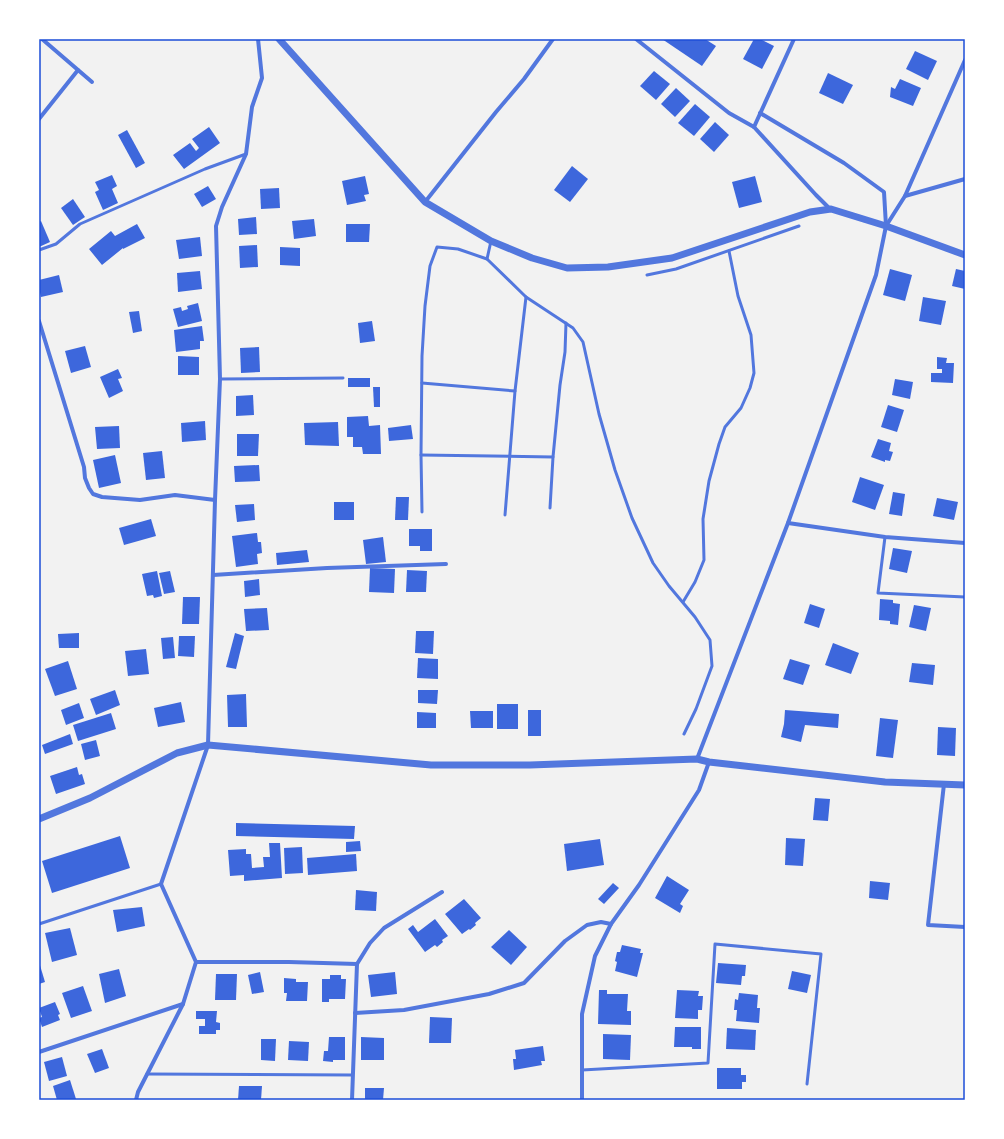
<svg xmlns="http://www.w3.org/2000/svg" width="1004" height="1139" viewBox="0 0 1004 1139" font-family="Raleway,sans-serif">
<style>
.building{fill:#3d67dc}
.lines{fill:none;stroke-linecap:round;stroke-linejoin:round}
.service{stroke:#5277de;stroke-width:3}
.minor{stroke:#5277de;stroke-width:4}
.tertiary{stroke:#5277de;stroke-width:7}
.neatline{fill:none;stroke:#1d4ed8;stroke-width:1.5}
</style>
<rect width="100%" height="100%" fill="#f2f2f2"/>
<g class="building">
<path d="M662,39H705L716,46L702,66Z"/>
<path d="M754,39H760L774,46L762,69L743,59Z"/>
<path d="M915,51L937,61L928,80L906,69Z"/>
<path d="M654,71L670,84L656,100L640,86Z"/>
<path d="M828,73L853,85L843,104L819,93Z"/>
<path d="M900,79L921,88L913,106L890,97L891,87L895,89Z"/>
<path d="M676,88L690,101L675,117L661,104Z"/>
<path d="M695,104L710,117L694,136L678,123Z"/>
<path d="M715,122L729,135L714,152L700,139Z"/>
<path d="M209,127L220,143L184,169L173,155L190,143L196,151L199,148L192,139Z"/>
<path d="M127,130L145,163L136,168L118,135Z"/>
<path d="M572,166L588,179L570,202L554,190Z"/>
<path d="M112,175L117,186L112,189L118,203L103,210L95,192L99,190L95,182Z"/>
<path d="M365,176L369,194L364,195L366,201L347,205L342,181Z"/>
<path d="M755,176L762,202L739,208L732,182Z"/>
<path d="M208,186L216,199L202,207L194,194Z"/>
<path d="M279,188L280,208L261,209L260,189Z"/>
<path d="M73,199L85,217L73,225L61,208Z"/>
<path d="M256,217L257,234L239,235L238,219Z"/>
<path d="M314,219L316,236L294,239L292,221Z"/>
<path d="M41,221L50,242L39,247V222Z"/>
<path d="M137,224L145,238L123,249V248L102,265L89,249L111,231L115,236Z"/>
<path d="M346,224H370L369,242H346Z"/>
<path d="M200,237L202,256L179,259L176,240Z"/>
<path d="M257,245L258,267L240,268L239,246Z"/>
<path d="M280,247L300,248V266L280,265Z"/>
<path d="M890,269L912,275L905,301L883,295Z"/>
<path d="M956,269L965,271V289L952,286Z"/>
<path d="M200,271L202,289L178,292L177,273Z"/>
<path d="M59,275L63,292L41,297L39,288V280Z"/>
<path d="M923,297L946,301L941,325L919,321Z"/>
<path d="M198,303L202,321L178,327L173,309L181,307L182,311L188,309L187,306Z"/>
<path d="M139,311L142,331L133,333L129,312Z"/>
<path d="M372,321L375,341L360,343L358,323Z"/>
<path d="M202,326L204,341H200V349L176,352L174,330Z"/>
<path d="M85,346L91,367L71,373L65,351Z"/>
<path d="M259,347L260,372L241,373L240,348Z"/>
<path d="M178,356L199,357V375H178Z"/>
<path d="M937,357L947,358L946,363H954L953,383L931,382V373H942V369H937Z"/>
<path d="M118,369L122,378L118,379L123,391L109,398L100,377Z"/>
<rect x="348" y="378" width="22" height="9"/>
<path d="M895,379L913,382L910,399L892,395Z"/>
<path d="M373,387H380V407H374Z"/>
<path d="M253,395L254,415L236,416V396Z"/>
<path d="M888,405L904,410L897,432L881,427Z"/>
<path d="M368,416L369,426L380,425L381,454H363L362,447H353V437H347V417Z"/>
<path d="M205,421L206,440L182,442L181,423Z"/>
<path d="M338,422L339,446L305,445L304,423Z"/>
<path d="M411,425L413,439L389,441L388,428Z"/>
<path d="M119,426L120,448L97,449L95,427Z"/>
<path d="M237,434H259L258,456H237Z"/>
<path d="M878,439L891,443L889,451L893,452L890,461L885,460V462L871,457Z"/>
<path d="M162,451L165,478L146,480L143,453Z"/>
<path d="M115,455L121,483L99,488L93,460Z"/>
<path d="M259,465L260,481L235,482L234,466Z"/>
<path d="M860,477L884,485L875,510L852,502Z"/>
<path d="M893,492L905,494L902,516L889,514Z"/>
<path d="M396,497H409L408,520H395Z"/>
<path d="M937,498L958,502L954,520L933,516Z"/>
<rect x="334" y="502" width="20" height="18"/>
<path d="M254,504L255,520L237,522L235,505Z"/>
<path d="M151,519L156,536L124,545L119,528Z"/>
<path d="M409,529H432V551H420V546H409Z"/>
<path d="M257,533L258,542H261L262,553L257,554L258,564L236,567L232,536Z"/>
<path d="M383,537L386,562L366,564L363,540Z"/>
<path d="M893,548L912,551L907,573L889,569Z"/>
<path d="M307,550L309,562L277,565L276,553Z"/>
<path d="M370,568L395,569L394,593L369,592Z"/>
<path d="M407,570L427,571L426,592H406Z"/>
<path d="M157,571L162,596L154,598L153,595L147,596L142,574Z"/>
<path d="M170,571L175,592L164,594L159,573Z"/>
<path d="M259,579L260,595L245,597L244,581Z"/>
<path d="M183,597H200L199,624H182Z"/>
<path d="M880,599L893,600V603L900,604L898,625L890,624V621L879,620Z"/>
<path d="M810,604L825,609L819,628L804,623Z"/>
<path d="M914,605L931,608L926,631L909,627Z"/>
<path d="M267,608L269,630L246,631L244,609Z"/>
<path d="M416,631H434L433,654L415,653Z"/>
<path d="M79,633V648H59L58,634Z"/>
<path d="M235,633L244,636L236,669L226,667Z"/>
<path d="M179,636H195L194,657L178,656Z"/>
<path d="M173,637L175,658L163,659L161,638Z"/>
<path d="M833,643L859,653L851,674L825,665Z"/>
<path d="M146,649L149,674L128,676L125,651Z"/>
<path d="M418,658L438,659V679L417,678Z"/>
<path d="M790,659L810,665L803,685L783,679Z"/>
<path d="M68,661L77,689L55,696L45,669Z"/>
<path d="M912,663L935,665L933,685L909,682Z"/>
<path d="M115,690L120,705L96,715L90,699Z"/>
<path d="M418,690H438L437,704L418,703Z"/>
<path d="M246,694L247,727H228L227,695Z"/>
<path d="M181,702L185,722L158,727L154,708Z"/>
<path d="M79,703L84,718L66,725L61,710Z"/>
<rect x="497" y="704" width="21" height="25"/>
<rect x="528" y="710" width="13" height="26"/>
<path d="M785,710L839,714L838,728L805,725L801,742L781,737L784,724Z"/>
<path d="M470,711H493V728H471Z"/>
<path d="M417,712L436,713V728H417Z"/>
<path d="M111,713L116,729L78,741L73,725Z"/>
<path d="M880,718L898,720L893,758L876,756Z"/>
<path d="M938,727L956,728L955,756L937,755Z"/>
<path d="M70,734L73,744L45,754L42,745Z"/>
<path d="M96,740L100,756L85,760L81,744Z"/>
<path d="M77,767L79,775L82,774L85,784L56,794L50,776Z"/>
<path d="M815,798L830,799L828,821L813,820Z"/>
<path d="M236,823L355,826L354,839L236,836Z"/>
<path d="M120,836L130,868L52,893L42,861Z"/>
<path d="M786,838L805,839L803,866L785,865Z"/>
<path d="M600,839L604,865L567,871L564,844Z"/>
<path d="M360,841L361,851L346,852V842Z"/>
<path d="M269,843H280L282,878L244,881V875L230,876L228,850L246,849V854H251L252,868L264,867L263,857H270Z"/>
<path d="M302,847L303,873L285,874L284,848Z"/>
<path d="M356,854L357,871L308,875L307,858Z"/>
<path d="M667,876L689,890L680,904L683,906L680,913L655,898Z"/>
<path d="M870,881L890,883L888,900L869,898Z"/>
<path d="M613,883L619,888L604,904L598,899Z"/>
<path d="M356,890L377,892L376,911L355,910Z"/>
<path d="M464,899L481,918L475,923L476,925L470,930L469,929L462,934L445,914Z"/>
<path d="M142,907L145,926L117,932L113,910Z"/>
<path d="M435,919L448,936L442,940L443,942L437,947L435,945L425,952L408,929L413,925L418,932Z"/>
<path d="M70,928L77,955L52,962L45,933Z"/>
<path d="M509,930L527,947L511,965L491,947Z"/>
<path d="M622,945L641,949L640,953H643L637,977L615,971L617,962L615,961L617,952H620Z"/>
<path d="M39,962L45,982L39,984Z"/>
<path d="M718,963L746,965L745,976H742L741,985L716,983Z"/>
<path d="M119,969L126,996L105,1003L99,974Z"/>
<path d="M792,971L811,975L807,993L788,989Z"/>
<path d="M260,972L264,992L252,994L248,975Z"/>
<path d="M395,972L397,994L371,997L368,975Z"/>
<path d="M216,974H237L236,1000H215Z"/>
<path d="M330,975H341V979H346L345,999H329V1002H322V979H330Z"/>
<path d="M284,978L296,979V982H308L307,1001H286L287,993H284Z"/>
<path d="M83,986L92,1011L71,1018L62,993Z"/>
<path d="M599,990H607V994H628L627,1011H631V1025L598,1024Z"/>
<path d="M677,990L699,991L698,996H703L702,1010H698V1019L675,1018Z"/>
<path d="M739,993L758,995L757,1008H760L759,1023L736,1021L737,1010H734L735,999L738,1000Z"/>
<path d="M55,1002L60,1014L58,1015L60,1020L42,1027L39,1018L42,1017L39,1008Z"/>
<path d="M196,1011H217L216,1022L220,1023V1030H216V1034H199V1026H205V1019H196Z"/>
<path d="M430,1017L452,1018L451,1043H429Z"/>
<path d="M675,1027H701V1049H692V1047H674Z"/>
<path d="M727,1028L756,1030L755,1050L726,1049Z"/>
<path d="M603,1034L631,1035L630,1060L603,1059Z"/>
<path d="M329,1037H345V1060H333V1062L323,1061L324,1051H328Z"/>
<path d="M361,1037L384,1038V1060H361Z"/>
<path d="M261,1039H276L275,1061L261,1060Z"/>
<path d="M289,1041L309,1042L308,1061L288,1060Z"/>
<path d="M543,1046L545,1061H541L542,1065L514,1070L513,1059H516L515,1050Z"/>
<path d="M102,1049L109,1068L95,1073L87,1054Z"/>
<path d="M62,1057L67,1076L49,1081L44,1062Z"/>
<path d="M717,1068H741V1075H746V1082H742V1089H717Z"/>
<path d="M70,1080L76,1099L57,1100L53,1086Z"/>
<path d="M239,1086H262L261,1100H238Z"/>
<path d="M365,1088H384L383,1100H365Z"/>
</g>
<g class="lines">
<g class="service">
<path d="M491,241L487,259L526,297L573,328L583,342L599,414L615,470L632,518L653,563L669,586L695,617L710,640L712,666L696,709L684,734"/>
<path d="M39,250L56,244L80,224L205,169L246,154"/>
<path d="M647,275L676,269L799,226"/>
<path d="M220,379L343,378"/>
<path d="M422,383L515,391"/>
<path d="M421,455L553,457"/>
<path d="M550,508L553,457L560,385L565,352L566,323"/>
<path d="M422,512L421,455L422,356L425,306L430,266L437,247L458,249L487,259"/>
<path d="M505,515L515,391L526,297"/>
<path d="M885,537L878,593L965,597"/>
<path d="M683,602L695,582L704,560L703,519L709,481L719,444L725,427L741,408L750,388L754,373L751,335L738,296L729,251"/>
<path d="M39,924L161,884"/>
<path d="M582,1070L708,1063L715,944L821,954L807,1084"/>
<path d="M147,1074L352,1075"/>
</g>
<g class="minor">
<path d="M42,39L92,82"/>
<path d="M636,39L729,113L754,127L816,195L830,209"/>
<path d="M760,113L844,163L884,192L886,226"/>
<path d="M39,119L78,70"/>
<path d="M754,127L794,39"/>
<path d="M905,196L965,179"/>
<path d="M425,202L496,112L524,79L553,39"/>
<path d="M39,321L84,467L85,478L89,488L93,494L102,497L140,500L175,495L215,500"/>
<path d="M788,523L885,537L965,543"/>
<path d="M213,575L327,568L446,564"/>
<path d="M697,759L788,523L876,275L886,226L905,196L965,60"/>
<path d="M944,784L928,925L965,927"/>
<path d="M196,962H289L357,964"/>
<path d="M355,1013L404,1010L489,994L524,983L565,941L587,925L601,922L611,924"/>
<path d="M39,1052L183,1004"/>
<path d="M136,1100L138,1092L183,1004L196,962L161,884L208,745L215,500L220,379L216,226L222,207L246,154L252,107L262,78L258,39"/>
<path d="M352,1100L357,964L370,943L384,928L442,892"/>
<path d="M582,1100V1014L595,956L611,924L639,885L699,790L709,762"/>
</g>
<g class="tertiary">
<path d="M279,39L425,202L491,241L532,258L567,268L608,267L672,258L810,212L831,209L886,226L965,255"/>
<path d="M39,819L90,798L177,753L208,745L431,765H530L697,759L709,762L885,782L965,785"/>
</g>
</g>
<rect width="1004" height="1139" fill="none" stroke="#ffffff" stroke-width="80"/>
<rect x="40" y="40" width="924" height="1059" class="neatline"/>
</svg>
